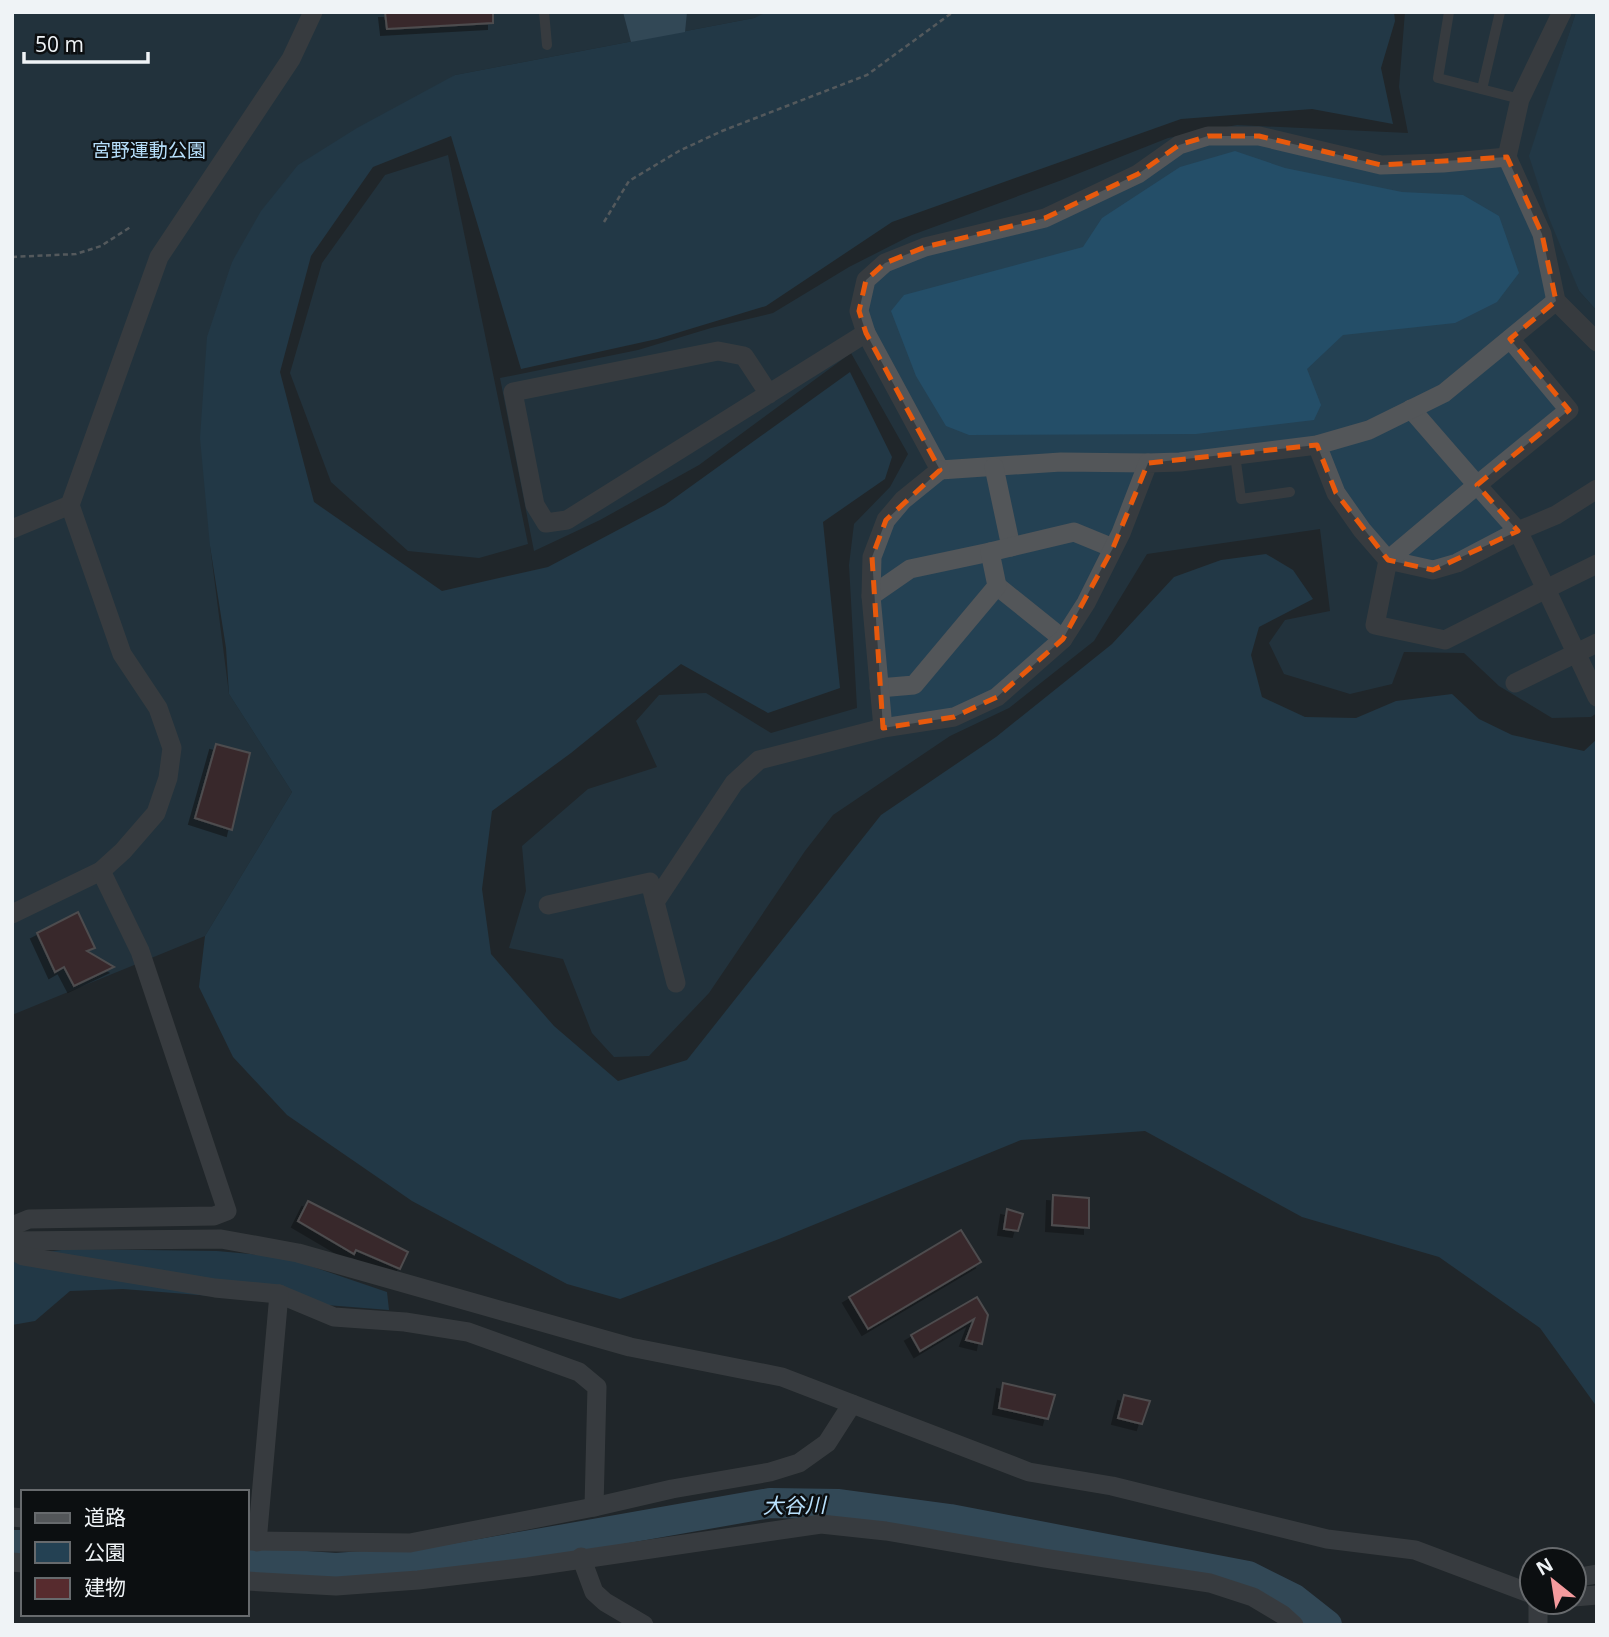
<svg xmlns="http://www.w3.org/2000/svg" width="1609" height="1637" viewBox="0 0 1609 1637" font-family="'Open Sans','Noto Sans JP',sans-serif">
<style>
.green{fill:#244153}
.forest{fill:#244e68}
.water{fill:#47718d}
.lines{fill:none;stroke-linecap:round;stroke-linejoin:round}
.river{stroke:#47718d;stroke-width:30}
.building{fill:#572b2e;stroke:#847a7a;stroke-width:2;filter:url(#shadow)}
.path{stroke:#92979a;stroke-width:2.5;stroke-dasharray:5 3.5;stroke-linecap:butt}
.service{stroke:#535659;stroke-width:10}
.minor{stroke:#535659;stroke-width:19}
.marked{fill:none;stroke:#e8590c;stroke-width:5;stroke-dasharray:14 9;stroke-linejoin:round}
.labels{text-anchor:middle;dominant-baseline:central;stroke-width:5;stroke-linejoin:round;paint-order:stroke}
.park-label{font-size:19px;fill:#b7dffb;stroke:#0c0f11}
.water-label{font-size:21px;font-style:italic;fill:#b9e1fd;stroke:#0c0f11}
</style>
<defs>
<filter id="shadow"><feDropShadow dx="-6" dy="6" stdDeviation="0" flood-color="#0009"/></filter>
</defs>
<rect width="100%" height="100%" fill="#20262a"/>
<g class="green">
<path d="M12,12H773L754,18L455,75L232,262L210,546L229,694L292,792L205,936L12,1015Z"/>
<path d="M1405,12H1576L1530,156L1579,291L1597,311V713L1591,717L1552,718L1499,686L1464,653L1404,652L1392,684L1350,694L1284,674L1269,643L1285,620L1330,611L1320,529L1147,554L1094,641L1009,708L950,736L833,815L805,851L709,993L649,1056L614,1057L592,1033L563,959L509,948L526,891L522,846L588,789L657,767L636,721L659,695L706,693L771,733L857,708L849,565L854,524L890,487L908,454L851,353L699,465L600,520L534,551L500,378L638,350L711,328L773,313L849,267L912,235L1062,180L1168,138L1237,125L1408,133L1399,87Z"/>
<path d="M448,155L528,544L479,558L408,551L331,482L290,373L322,263L385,175Z"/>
</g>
<g class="forest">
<path d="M767,12H1394L1395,21L1381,68L1393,124L1312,109L1181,119L892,222L766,306L657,339L521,369L451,136L373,167L311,256L280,372L314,502L442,591L548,567L665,505L850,372L892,457L885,479L823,522L840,688L768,713L681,664L571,753L492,811L482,889L491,954L554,1026L618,1081L687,1060L881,815L996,737L1112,644L1174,577L1221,560L1266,554L1293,570L1313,599L1259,627L1251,655L1262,697L1305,717L1356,718L1396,701L1452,694L1479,719L1512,735L1584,751L1597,739V1407L1540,1328L1439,1257L1302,1217L1145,1131L1021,1140L779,1239L620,1299L567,1284L412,1201L287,1115L233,1057L199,987L205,936L292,792L229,694L226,648L210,546L200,438L207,337L232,262L261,211L298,165L357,128L455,75L754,18Z"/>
<path d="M1576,12H1597V311L1579,291L1549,218L1529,156Z"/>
<path d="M1235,151L1285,168L1402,192L1463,195L1499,216L1519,273L1497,302L1455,323L1343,335L1307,369L1321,405L1314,420L1196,434L969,435L946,426L916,376L891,311L904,295L1083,247L1102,218L1180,167Z"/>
<path d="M70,1249L217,1251L284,1257L387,1292L389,1310L123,1289L70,1291L35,1321L12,1325V1256Z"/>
</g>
<path class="water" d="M623,12H687L685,32L631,42Z"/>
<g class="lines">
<g class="river">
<path d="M12,1545H23"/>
<path d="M247,1562L336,1568L446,1560L770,1503L839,1504L950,1519L1248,1576L1294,1599L1327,1625"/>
</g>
</g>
<g class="building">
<path d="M385,12H493V23L387,29Z"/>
<path d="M216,744L250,753L232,830L195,818Z"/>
<path d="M78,912L95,948L87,951L114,967L74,986L64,967L55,972L37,933Z"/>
<path d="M1053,1195L1089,1198V1228L1052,1225Z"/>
<path d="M308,1201L408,1252L400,1269L356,1250L354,1254L298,1221Z"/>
<path d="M1007,1209L1023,1214L1018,1231L1004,1229Z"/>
<path d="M961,1230L981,1262L868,1329L849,1297Z"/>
<path d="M977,1297L988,1315L982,1344L966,1340L974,1319L920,1351L911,1335Z"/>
<path d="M1003,1383L1055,1395L1048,1419L999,1408Z"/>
<path d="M1124,1395L1150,1401L1142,1424L1118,1418Z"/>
</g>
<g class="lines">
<g class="path">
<path d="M604,222L629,181L679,151L722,131L867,75L953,12"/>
<path d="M12,257L76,254L101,246L132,226"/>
</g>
<g class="service">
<path d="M544,12L547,45"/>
<path d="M1449,12L1438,78L1520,99"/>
<path d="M1482,89L1500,12"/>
<path d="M1235,455L1241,499L1290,492"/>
</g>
<g class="minor">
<path d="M1562,12L1520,99L1507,157L1542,234L1556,301L1597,342"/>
<path d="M1510,339L1569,410L1477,485L1518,531L1546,589L1445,640L1375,625L1388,560L1433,570L1457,563L1518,531L1556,515L1597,489"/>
<path d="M769,394L744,356L718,351L513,392L535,505L546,523L567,520L866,333"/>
<path d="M1317,445L1336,493L1362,530L1388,560L1477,485L1411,409"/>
<path d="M1148,463L1061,462L940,470L866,333L859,311L866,280L885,263L925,247L1045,218L1138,174L1179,145L1208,136H1259L1381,165L1443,163L1507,157"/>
<path d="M994,467L1011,547"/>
<path d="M12,529L70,505"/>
<path d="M1597,564L1546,589L1597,697"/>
<path d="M997,586L1063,639"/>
<path d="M871,596L910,569L990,552"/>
<path d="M1515,683L1597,643"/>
<path d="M879,688L914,685L997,586L990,552L1074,532L1113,548"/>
<path d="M883,728L871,596L872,557L886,520L903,500L940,470"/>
<path d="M548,905L650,882L655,902"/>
<path d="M12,914L101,871L123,851L156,813L168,778L172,748L158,708L122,654L70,505L159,257L291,59L313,12"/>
<path d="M676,983L655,902L734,783L759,760L883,728L954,717L997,697L1063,639L1086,603L1121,533L1148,463L1180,462L1317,445L1369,430L1444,393L1556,301"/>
<path d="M12,1226L29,1219L214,1216L227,1211L140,951L101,871"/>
<path d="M12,1241L221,1239L298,1253L630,1347L782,1377L1029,1472L1112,1486L1327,1539L1415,1550L1532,1594"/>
<path d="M12,1250L23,1256L215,1288L279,1294L334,1317L405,1322L468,1332L579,1372L597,1387L594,1507"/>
<path d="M12,1517L23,1518"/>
<path d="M247,1541L410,1543L594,1507L672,1489L770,1472L799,1463L827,1443L852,1404"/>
<path d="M257,1542L279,1294"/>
<path d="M581,1557L594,1592L605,1602L644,1625"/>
<path d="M12,1562L23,1563"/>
<path d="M1574,1578L1597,1574"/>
<path d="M247,1581L336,1586L418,1580L528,1567L821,1524L886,1531L1044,1558L1210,1583L1253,1597L1283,1615L1294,1625"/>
<path d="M1574,1597L1597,1595"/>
<path d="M1538,1625V1602"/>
</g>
</g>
<path d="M0 0H1609V1637H0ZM1208,136H1259L1381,165L1507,157L1542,234L1556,301L1510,339L1569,410L1477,485L1518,531L1433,570L1388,560L1336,493L1317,445L1148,463L1113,548L1063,639L997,697L954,717L883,728L872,557L886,520L940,470L866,333L859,311L866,280L885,263L925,247L1045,218L1138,174L1179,145Z" fill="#20262a" fill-opacity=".55" fill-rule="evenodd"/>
<path class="marked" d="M1208,136H1259L1381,165L1507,157L1542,234L1556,301L1510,339L1569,410L1477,485L1518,531L1433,570L1388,560L1336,493L1317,445L1148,463L1113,548L1063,639L997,697L954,717L883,728L872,557L886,520L940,470L866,333L859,311L866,280L885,263L925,247L1045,218L1138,174L1179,145Z"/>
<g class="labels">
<g class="park-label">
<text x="149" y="150">宮野運動公園</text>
</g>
<g class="water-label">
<text transform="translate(794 1505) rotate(-1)">大谷川</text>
</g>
</g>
<rect width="1609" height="1637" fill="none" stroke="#eff3f6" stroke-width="28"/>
<rect x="21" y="1490" width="228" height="126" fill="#0c0f11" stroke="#676a6d" stroke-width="2"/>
<rect x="35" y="1513" width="35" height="10" fill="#535659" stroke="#676a6d" stroke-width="2"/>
<text x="84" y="1525" font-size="21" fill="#eff3f6">道路</text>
<rect x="35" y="1542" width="35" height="21" fill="#244153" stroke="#676a6d" stroke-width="2"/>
<text x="84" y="1560" font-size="21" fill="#eff3f6">公園</text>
<rect x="35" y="1578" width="35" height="21" fill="#572b2e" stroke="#676a6d" stroke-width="2"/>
<text x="84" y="1595" font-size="21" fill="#eff3f6">建物</text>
<g transform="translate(1553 1581) rotate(330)"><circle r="33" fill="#0c0f11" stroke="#676a6d" stroke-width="2"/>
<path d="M0-5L12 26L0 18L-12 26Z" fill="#f59b9e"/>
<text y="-10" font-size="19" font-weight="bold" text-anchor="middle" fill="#eff3f6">N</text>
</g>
<path d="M24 52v10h124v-10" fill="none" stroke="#eff3f6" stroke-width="3.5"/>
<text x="35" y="52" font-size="21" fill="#eff3f6" stroke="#0c0f11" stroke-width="5" paint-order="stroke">50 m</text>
</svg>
